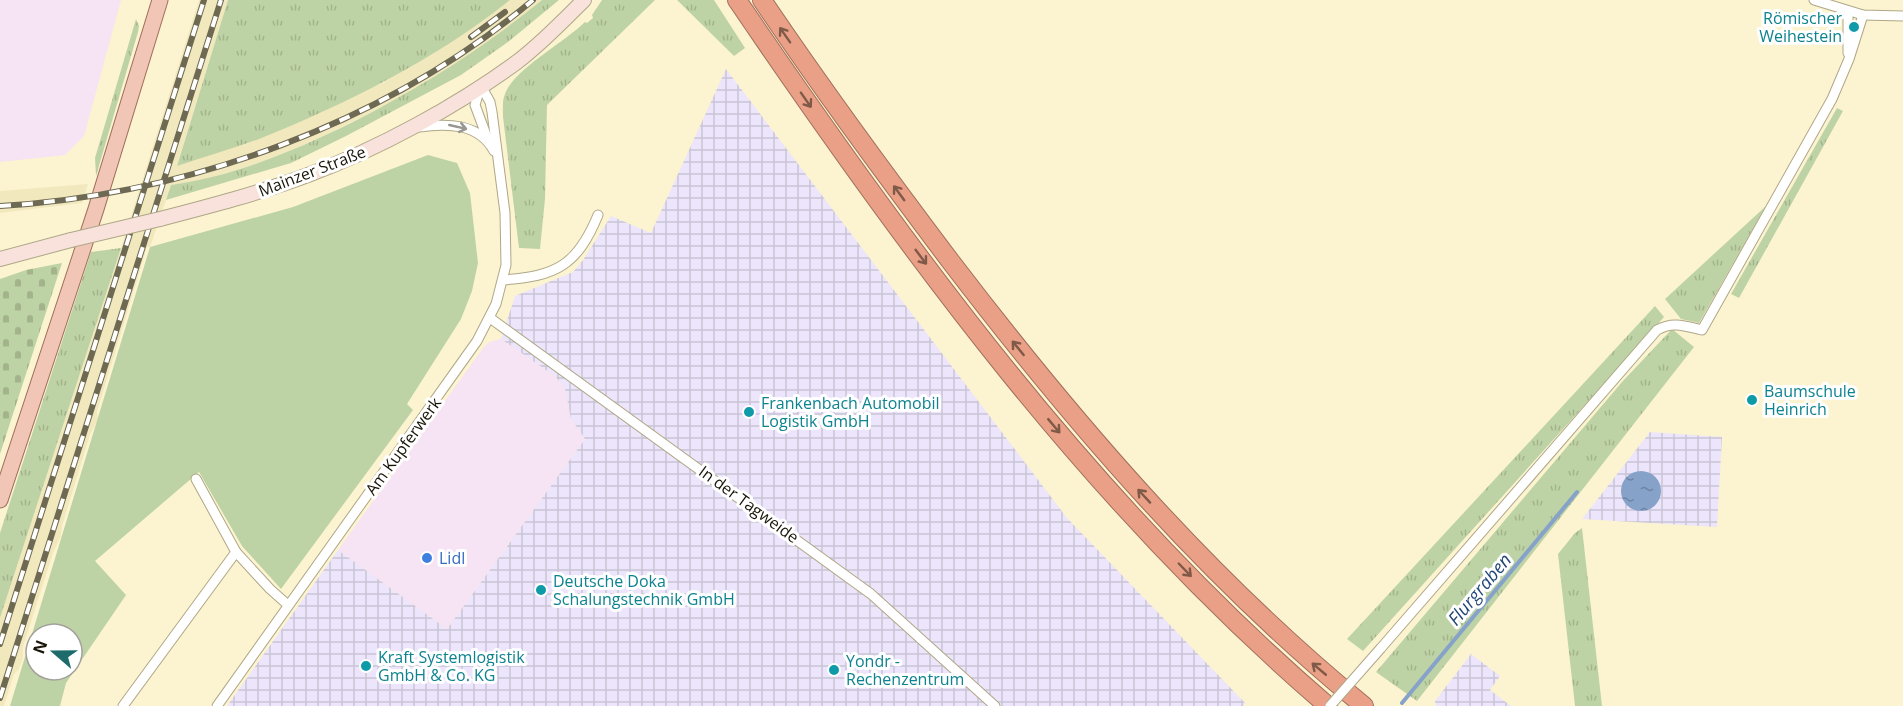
<svg xmlns="http://www.w3.org/2000/svg" width="1903" height="706" viewBox="0 0 1903 706" font-family="'Open Sans',sans-serif">
<style>
.commercial{fill:#f6e3f3}
.industrial{fill:url(#industrial-grid)}
.built{fill:#f2e8bd}
.grass{fill:url(#grass-tufts)}
.cemetery{fill:url(#cemetery-stones)}
.green{fill:#bed3a5;fill-rule:evenodd}
.water{fill:url(#water-ripples)}
.lines{fill:none;stroke-linecap:round;stroke-linejoin:round}
.stream{stroke:#86a2c9;stroke-width:4}
.street-casing{stroke:#afa786;stroke-width:11}
.secondary-casing{stroke:#afa786;stroke-width:16}
.primary-casing{stroke:#a06f5b;stroke-width:17}
.highway-casing{stroke:#a06f5b;stroke-width:20}
.street{stroke:#fff;stroke-width:9}
.secondary{stroke:#f8e2db;stroke-width:14}
.primary{stroke:#f2c6b7;stroke-width:15}
.highway{stroke:#e9a087;stroke-width:18}
.rail-casing{stroke:#6e6953;stroke-width:6}
.rail{stroke:#fff;stroke-width:4;stroke-dasharray:11;stroke-linecap:butt}
.street-bridge-casing{stroke:#afa786;stroke-width:11;stroke-linecap:butt}
.secondary-bridge-casing{stroke:#afa786;stroke-width:16;stroke-linecap:butt}
.street-bridge{stroke:#fff;stroke-width:9}
.secondary-bridge{stroke:#f8e2db;stroke-width:14}
.oneway{stroke:#805a48}
.oneway2{stroke:#979690}
.culture-dot{fill:#0f9aa8;stroke:#fff;stroke-width:2}
.shop-dot{fill:#3f7fe0;stroke:#fff;stroke-width:2}
.labels{text-anchor:middle;dominant-baseline:central;stroke-width:6;stroke-linejoin:round;paint-order:stroke}
.culture-label{font-size:16px;fill:#0d838f;stroke:#fff;text-anchor:start}
.street-label{font-size:16px;fill:#181508;stroke:#fff}
.shop-label{font-size:16px;fill:#366cbe;stroke:#fff;text-anchor:start}
.water-label{font-size:18px;font-style:italic;fill:#214678;stroke:#fff}
</style>
<defs>
<pattern id="industrial-grid" width="8" height="8" patternUnits="userSpaceOnUse" patternTransform="scale(1.5)"><rect width="8" height="8" fill="#ece5fb"/><path d="M0 4h8M4 0v8" fill="none" stroke="#cac4d6"/></pattern>
<pattern id="grass-tufts" width="24" height="20" patternUnits="userSpaceOnUse" patternTransform="scale(1.5)"><rect width="24" height="20" fill="#bed3a5"/><path d="M3 7l-1-3M5 7V3M7 7l1-3M15 17l-1-3M17 17v-4M19 17l1-3" fill="none" stroke="#a3b48d"/></pattern>
<pattern id="cemetery-stones" width="16" height="16" patternUnits="userSpaceOnUse" patternTransform="scale(1.5)"><rect width="16" height="16" fill="#bed3a5"/><path d="M2 7V4a2 2 0 0 1 4 0v3zM10 15v-3a2 2 0 0 1 4 0v3z" fill="#a3b48d"/></pattern>
<pattern id="water-ripples" width="26" height="14" patternUnits="userSpaceOnUse" patternTransform="scale(1.5)"><rect width="26" height="14" fill="#86a2c9"/><path d="M2 4q2-2 4 0t4 0M15 11q2-2 4 0t4 0" fill="none" stroke="#6d83a1"/></pattern>
</defs>
<rect width="100%" height="100%" fill="#fcf4d0"/>
<g class="commercial">
<path d="M0,0H121L84,136L65,155L0,162Z"/>
<path d="M501,339L556,377L565,389L571,419L585,439L447,629L338,550L483,348L489,342Z"/>
</g>
<g class="industrial">
<path d="M726,69L1067,518L1245,703L1243,706H227L338,550L447,629L585,439L571,419L565,389L556,377L501,339L515,296L573,272L583,260L611,216L651,233Z"/>
<path d="M1650,432L1722,437L1717,527L1582,519Z"/>
<path d="M1471,654L1500,676L1490,690L1511,706H1436L1435,701Z"/>
</g>
<g class="built">
<path d="M199,0H228L177,165L257,139L383,83L440,49L510,0H542L501,34L448,70L392,102L324,136L271,159L200,181L171,185L150,247H147L97,412L98,419L90,435L62,526L61,536L53,553L23,647V657L19,669L14,674L4,706H0V618L121,248Z"/>
<path d="M88,184L82,203L0,213V191Z"/>
</g>
<g class="grass">
<path d="M228,0H510C435,60 348,103 259,139C232,149 204,157 177,166Z"/>
<path d="M542,0H559L508,42L461,75L346,136L291,163L166,200L171,185C234,176 294,151 351,123C421,87 481,50 542,0Z"/>
<path d="M602,0H655L547,105L545,199L540,249L519,248L503,117C503,109 502,101 505,94C513,70 566,41 585,22L587,23L593,18L592,15Z"/>
<path d="M677,0H714L745,48L734,56Z"/>
<path d="M136,19L139,26L138,32L96,176L95,158Z"/>
<path d="M1837,108L1843,111L1739,298L1731,294Z"/>
<path d="M1766,206L1699,323L1681,319L1665,299Z"/>
<path d="M121,248L0,618V533L91,252Z"/>
<path d="M1655,306L1664,317L1363,651L1347,639Z"/>
<path d="M1672,329L1694,347L1417,701L1376,672L1622,382Z"/>
<path d="M1582,528L1602,706H1575L1558,554L1575,533Z"/>
</g>
<path class="cemetery" d="M62,263L0,454V279L26,270Z"/>
<path class="green" d="M428,155L457,163L470,193L478,263L472,291L461,319L407,404L413,410L281,589L242,546L199,472L95,561L126,595L66,683L60,706H10L150,247L293,207ZM36,634H72V670H36Z"/>
<circle class="water" cx="1641" cy="491" r="20"/>
<g class="lines">
<path class="stream" d="M1402,703L1577,492"/>
<g class="street-casing">
<g id="street">
<path d="M1814,0L1863,15L1903,16"/>
<path d="M1848,11V53"/>
<path d="M480,88L475,105L488,140"/>
<path d="M419,127C447,123 479,123 494,151"/>
<path d="M503,280C556,276 577,266 598,215"/>
<path d="M490,318L871,594L995,706"/>
<path d="M196,479L236,552"/>
<path d="M1381,648L1657,330C1673,321 1685,326 1702,330L1832,99L1849,59L1863,15"/>
<path d="M123,706L236,552L270,589L288,605"/>
<path d="M217,706L477,341L496,304L506,265L505,213L492,112L490,102L481,86"/>
</g>
</g>
<g class="secondary-casing">
<g id="secondary">
<path d="M160,219C210,206 260,193 308,175C378,149 457,106 517,62C541,44 563,21 584,0"/>
<path d="M0,259L71,240"/>
</g>
</g>
<g class="primary-casing">
<path id="primary" d="M0,500L96,209L160,0"/>
</g>
<g class="highway-casing">
<g id="highway">
<path d="M737,0C909,253 1094,506 1328,706"/>
<path d="M762,0C822,89 886,176 951,262C1074,423 1206,577 1364,706"/>
</g>
</g>
<use href="#street" class="street"/>
<use href="#secondary" class="secondary"/>
<use href="#primary" class="primary"/>
<use href="#highway" class="highway"/>
<g class="rail-casing">
<g id="rail">
<path d="M471,37L505,12"/>
<path d="M0,206C188,195 388,122 533,0"/>
<path d="M0,644L204,0"/>
<path d="M0,698L221,0"/>
</g>
</g>
<use href="#rail" class="rail"/>
<g class="street-bridge-casing">
<path id="street-bridge" d="M1330,706L1381,648"/>
</g>
<g class="secondary-bridge-casing">
<path id="secondary-bridge" d="M71,240L160,219"/>
</g>
<use href="#street-bridge" class="street-bridge"/>
<use href="#secondary-bridge" class="secondary-bridge"/>
</g>
<defs><path id="oneway-shaft" d="M-6 0H5M1.5-3L5.5 0L1.5 3" fill="none" stroke-width="1.6" stroke-linecap="round" stroke-linejoin="round" transform="scale(1.5)"/></defs>
<g class="oneway">
<use href="#oneway-shaft" transform="translate(785 35) rotate(-125)"/>
<use href="#oneway-shaft" transform="translate(806 100) rotate(55)"/>
<use href="#oneway-shaft" transform="translate(899 193) rotate(-126)"/>
<use href="#oneway-shaft" transform="translate(921 257) rotate(53)"/>
<use href="#oneway-shaft" transform="translate(1018 348) rotate(-129)"/>
<use href="#oneway-shaft" transform="translate(1054 426) rotate(50)"/>
<use href="#oneway-shaft" transform="translate(1144 496) rotate(-133)"/>
<use href="#oneway-shaft" transform="translate(1185 570) rotate(46)"/>
<use href="#oneway-shaft" transform="translate(1319 669) rotate(-140)"/>
</g>
<use class="oneway2" href="#oneway-shaft" transform="translate(458 127) rotate(13)"/>
<g class="culture-dot">
<circle cx="1854" cy="27" r="6"/>
<circle cx="1752" cy="400" r="6"/>
<circle cx="749" cy="412" r="6"/>
<circle cx="541" cy="590" r="6"/>
<circle cx="366" cy="666" r="6"/>
<circle cx="834" cy="670" r="6"/>
</g>
<circle class="shop-dot" cx="427" cy="558" r="6"/>
<g class="labels">
<g class="culture-label">
<text x="1842" y="18" text-anchor="end">Römischer<tspan x="1842" dy="18">Weihestein</tspan></text>
<text x="1764" y="391">Baumschule<tspan x="1764" dy="18">Heinrich</tspan></text>
<text x="761" y="403">Frankenbach Automobil<tspan x="761" dy="18">Logistik GmbH</tspan></text>
<text x="553" y="581">Deutsche Doka<tspan x="553" dy="18">Schalungstechnik GmbH</tspan></text>
<text x="378" y="657">Kraft Systemlogistik<tspan x="378" dy="18">GmbH &amp; Co. KG</tspan></text>
<text x="846" y="661">Yondr -<tspan x="846" dy="18">Rechenzentrum</tspan></text>
</g>
<g class="street-label">
<text transform="translate(312 171) rotate(-21)">Mainzer Straße</text>
<text transform="translate(403 446) rotate(-54)">Am Kupferwerk</text>
<text transform="translate(749 504) rotate(36)">In der Tagweide</text>
</g>
<g class="shop-label">
<text x="439" y="558">Lidl</text>
</g>
<g class="water-label">
<text transform="translate(1479 589) rotate(-50)">Flurgraben</text>
</g>
</g>
<g transform="translate(54 652) rotate(290)"><circle r="28" fill="#ffffff" stroke="#a3a19c" stroke-width="1.5"/>
<path d="M0-4.5L10 22L0 15L-10 22Z" fill="#1e6b6c"/>
<text y="-9" font-size="16" font-weight="bold" text-anchor="middle" fill="#181508">N</text>
</g>
</svg>
